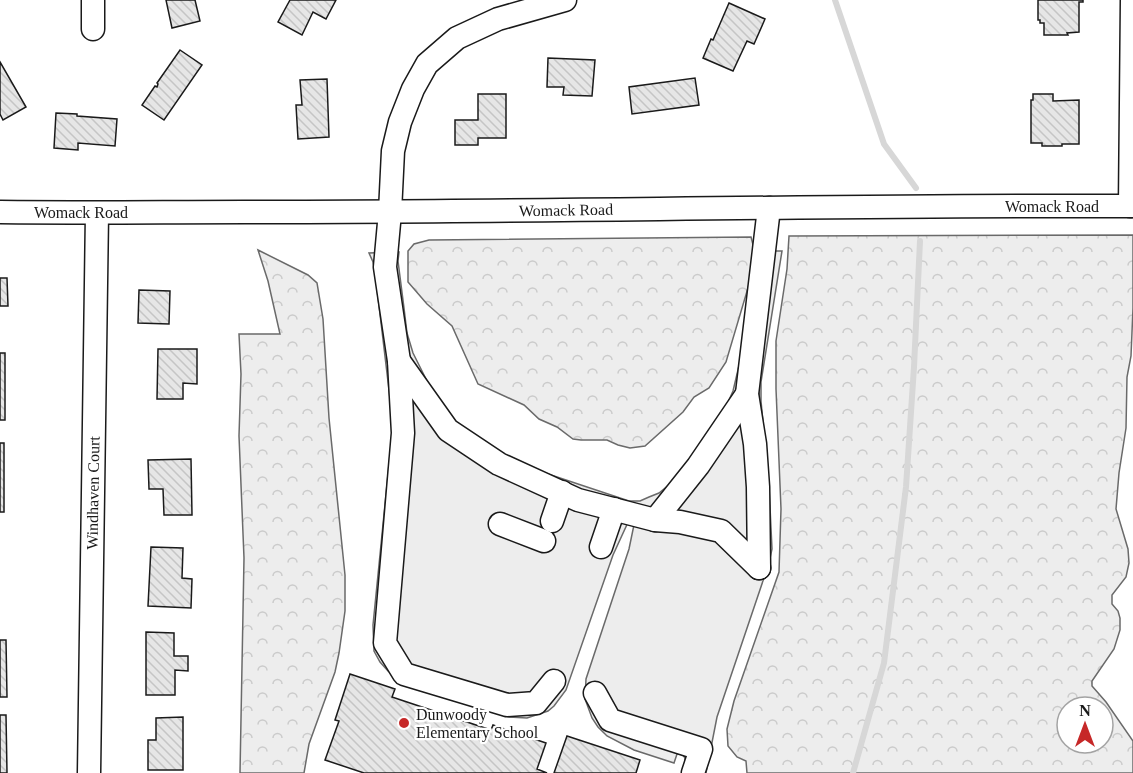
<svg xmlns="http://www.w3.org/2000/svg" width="1133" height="773" viewBox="0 0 1133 773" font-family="'Times New Roman',serif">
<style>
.built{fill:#ededed;stroke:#6a6a6a;stroke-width:1.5}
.forest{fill:url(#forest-crowns);stroke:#6a6a6a;stroke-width:1.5;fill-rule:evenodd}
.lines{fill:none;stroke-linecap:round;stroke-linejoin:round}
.stream{stroke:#d7d7d7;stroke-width:6}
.building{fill:url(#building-back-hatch);stroke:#1a1a1a;stroke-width:1.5}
.minor-casing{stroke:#1a1a1a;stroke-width:25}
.minor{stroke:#fff;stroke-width:22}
.poi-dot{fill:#c62828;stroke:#fff;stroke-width:2}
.labels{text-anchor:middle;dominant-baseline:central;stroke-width:4.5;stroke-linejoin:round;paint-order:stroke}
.street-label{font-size:16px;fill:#1a1a1a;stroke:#fff}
.poi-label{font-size:16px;fill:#1a1a1a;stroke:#fff;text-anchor:start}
</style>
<defs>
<pattern id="forest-crowns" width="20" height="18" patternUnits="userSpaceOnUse" patternTransform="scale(1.5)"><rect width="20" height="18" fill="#ededed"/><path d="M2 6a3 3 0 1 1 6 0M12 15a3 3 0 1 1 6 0" fill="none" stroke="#cbcbcb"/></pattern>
<pattern id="building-back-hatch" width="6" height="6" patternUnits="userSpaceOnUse" patternTransform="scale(1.5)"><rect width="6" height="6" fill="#e6e6e6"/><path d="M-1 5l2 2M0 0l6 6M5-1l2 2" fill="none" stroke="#c5c5c5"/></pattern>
</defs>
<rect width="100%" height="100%" fill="#fff"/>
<path class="built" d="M755,251H782L761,382V401L769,486L772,549L769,563L717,717L706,773L685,767V758L683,755L680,753L677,754L674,763L634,750L607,736L598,727L592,718L585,699L586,679L629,549L635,520L630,518L613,555L566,690L554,706L548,711L527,718L509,717L403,681L388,671L380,662L374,651L373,625L393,424L375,272L373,262L369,253L399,252L398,261L404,308L407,333L413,353L428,383L451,419L500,455L536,470L629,501H640L649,497L659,493L670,484L694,458L725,409L733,391L742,353Z"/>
<g class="forest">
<path d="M1133,235V308L1131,356L1127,377L1126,428L1119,473L1116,509L1128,549L1129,563L1126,577L1112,595V604L1118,611L1120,618V630L1114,649L1092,681V686L1106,702L1133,741V773H747L746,761L737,757L728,746L727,729L734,701L779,572L781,509L776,389V341L787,269L789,236ZM1067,707H1103V743H1067Z"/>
<path d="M751,237L756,256V261L726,362L709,388L694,397L683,412L645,446L630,448L618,445L607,440H581L573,439L557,427L539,419L524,405L478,384L452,326L427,304L408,282V251L414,244L429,240Z"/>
<path d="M258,250L308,275L317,283L323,319L329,418L345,575V611L339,653L335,672L309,744L304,773H240L244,558L239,436L241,374L239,334H280L268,281Z"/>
</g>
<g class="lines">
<g class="stream">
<path d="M835,0L884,144L916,188"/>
<path d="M853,773L884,663L906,487L914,367L920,241"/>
</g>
</g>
<g class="building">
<path d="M166,0H195L200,21L172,28Z"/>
<path d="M290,0H336L326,19L313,12L302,35L278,22Z"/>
<path d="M1038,0H1083V2H1079V32L1067,33L1068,35H1044V23H1040V20H1038Z"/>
<path d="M729,3L765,19L754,44L747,41L733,71L703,58L711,39L713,40Z"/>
<path d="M180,50L202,65L164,120L142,105L155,86L157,87L158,84L157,83Z"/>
<path d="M548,58L595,60L592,96L563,95L564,87H547Z"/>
<path d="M0,62L26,107L3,120L0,114Z"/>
<path d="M695,78L699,105L632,114L629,87Z"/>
<path d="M327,79L329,137L298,139L296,105H302L300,80Z"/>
<path d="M478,94H506V138H478V145H455V120H478Z"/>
<path d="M1033,94H1053V101L1079,100V144H1062V146H1042V143H1031V100H1033Z"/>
<path d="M56,113L77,114V116L117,119L115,146L78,143V150L54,148Z"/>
<path d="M0,278H7L8,306H0Z"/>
<path d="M139,290L170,291L169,324L138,323Z"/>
<path d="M158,349H197V384L183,383V399H157Z"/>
<rect x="0" y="353" width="5" height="67"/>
<rect x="0" y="443" width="4" height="69"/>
<path d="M191,459L192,515H164L163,489H149L148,460Z"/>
<path d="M151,547L183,548L182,578L192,579L191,608L148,606Z"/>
<path d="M146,632L174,633V656H188V671L175,670V695H146Z"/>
<path d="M0,640H6L7,697H0Z"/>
<path d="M350,674L395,689L392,697L491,730L493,725L546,743L537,769L547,773H364L325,760L339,721L335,720Z"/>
<path d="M0,715H6L7,773H0Z"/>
<path d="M183,717V770H148V740H156V718Z"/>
<path d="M567,736L640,760L636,773H554Z"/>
</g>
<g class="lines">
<g class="minor-casing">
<g id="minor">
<path d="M93,0V29"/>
<path d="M1130,206L1132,0"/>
<path d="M0,212C82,213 163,212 245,212C541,212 837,205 1133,206"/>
<path d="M399,361L448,430L499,464L578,500L655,520L680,522L721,531L759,568"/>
<path d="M655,520L698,466L747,394"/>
<path d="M552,521L562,492"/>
<path d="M500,524L544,541"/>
<path d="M601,547L614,509"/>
<path d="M759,568L758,487L755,444L747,394L769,208"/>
<path d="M554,681L536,703L507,705L404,674L385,643L403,433L399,361L385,267L390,212L393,151L400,122L413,89L427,64L457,38L498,19L565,0"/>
<path d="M595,693L610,720L701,749L693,773"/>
<path d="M89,773L97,213"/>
</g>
</g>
<use href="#minor" class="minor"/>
</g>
<circle class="poi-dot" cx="404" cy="723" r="6"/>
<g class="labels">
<g class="street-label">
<text x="1052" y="206">Womack Road</text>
<text transform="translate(566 210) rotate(-1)">Womack Road</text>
<text x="81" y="212">Womack Road</text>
<text transform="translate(93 493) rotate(-89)">Windhaven Court</text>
</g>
<g class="poi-label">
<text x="416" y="714">Dunwoody<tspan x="416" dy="18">Elementary School</tspan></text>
</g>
</g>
<g transform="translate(1085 725)"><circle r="28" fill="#ffffff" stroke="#a3a3a3" stroke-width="1.5"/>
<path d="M0-4.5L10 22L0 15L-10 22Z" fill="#c62828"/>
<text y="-9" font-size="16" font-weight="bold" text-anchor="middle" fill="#1a1a1a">N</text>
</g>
</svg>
